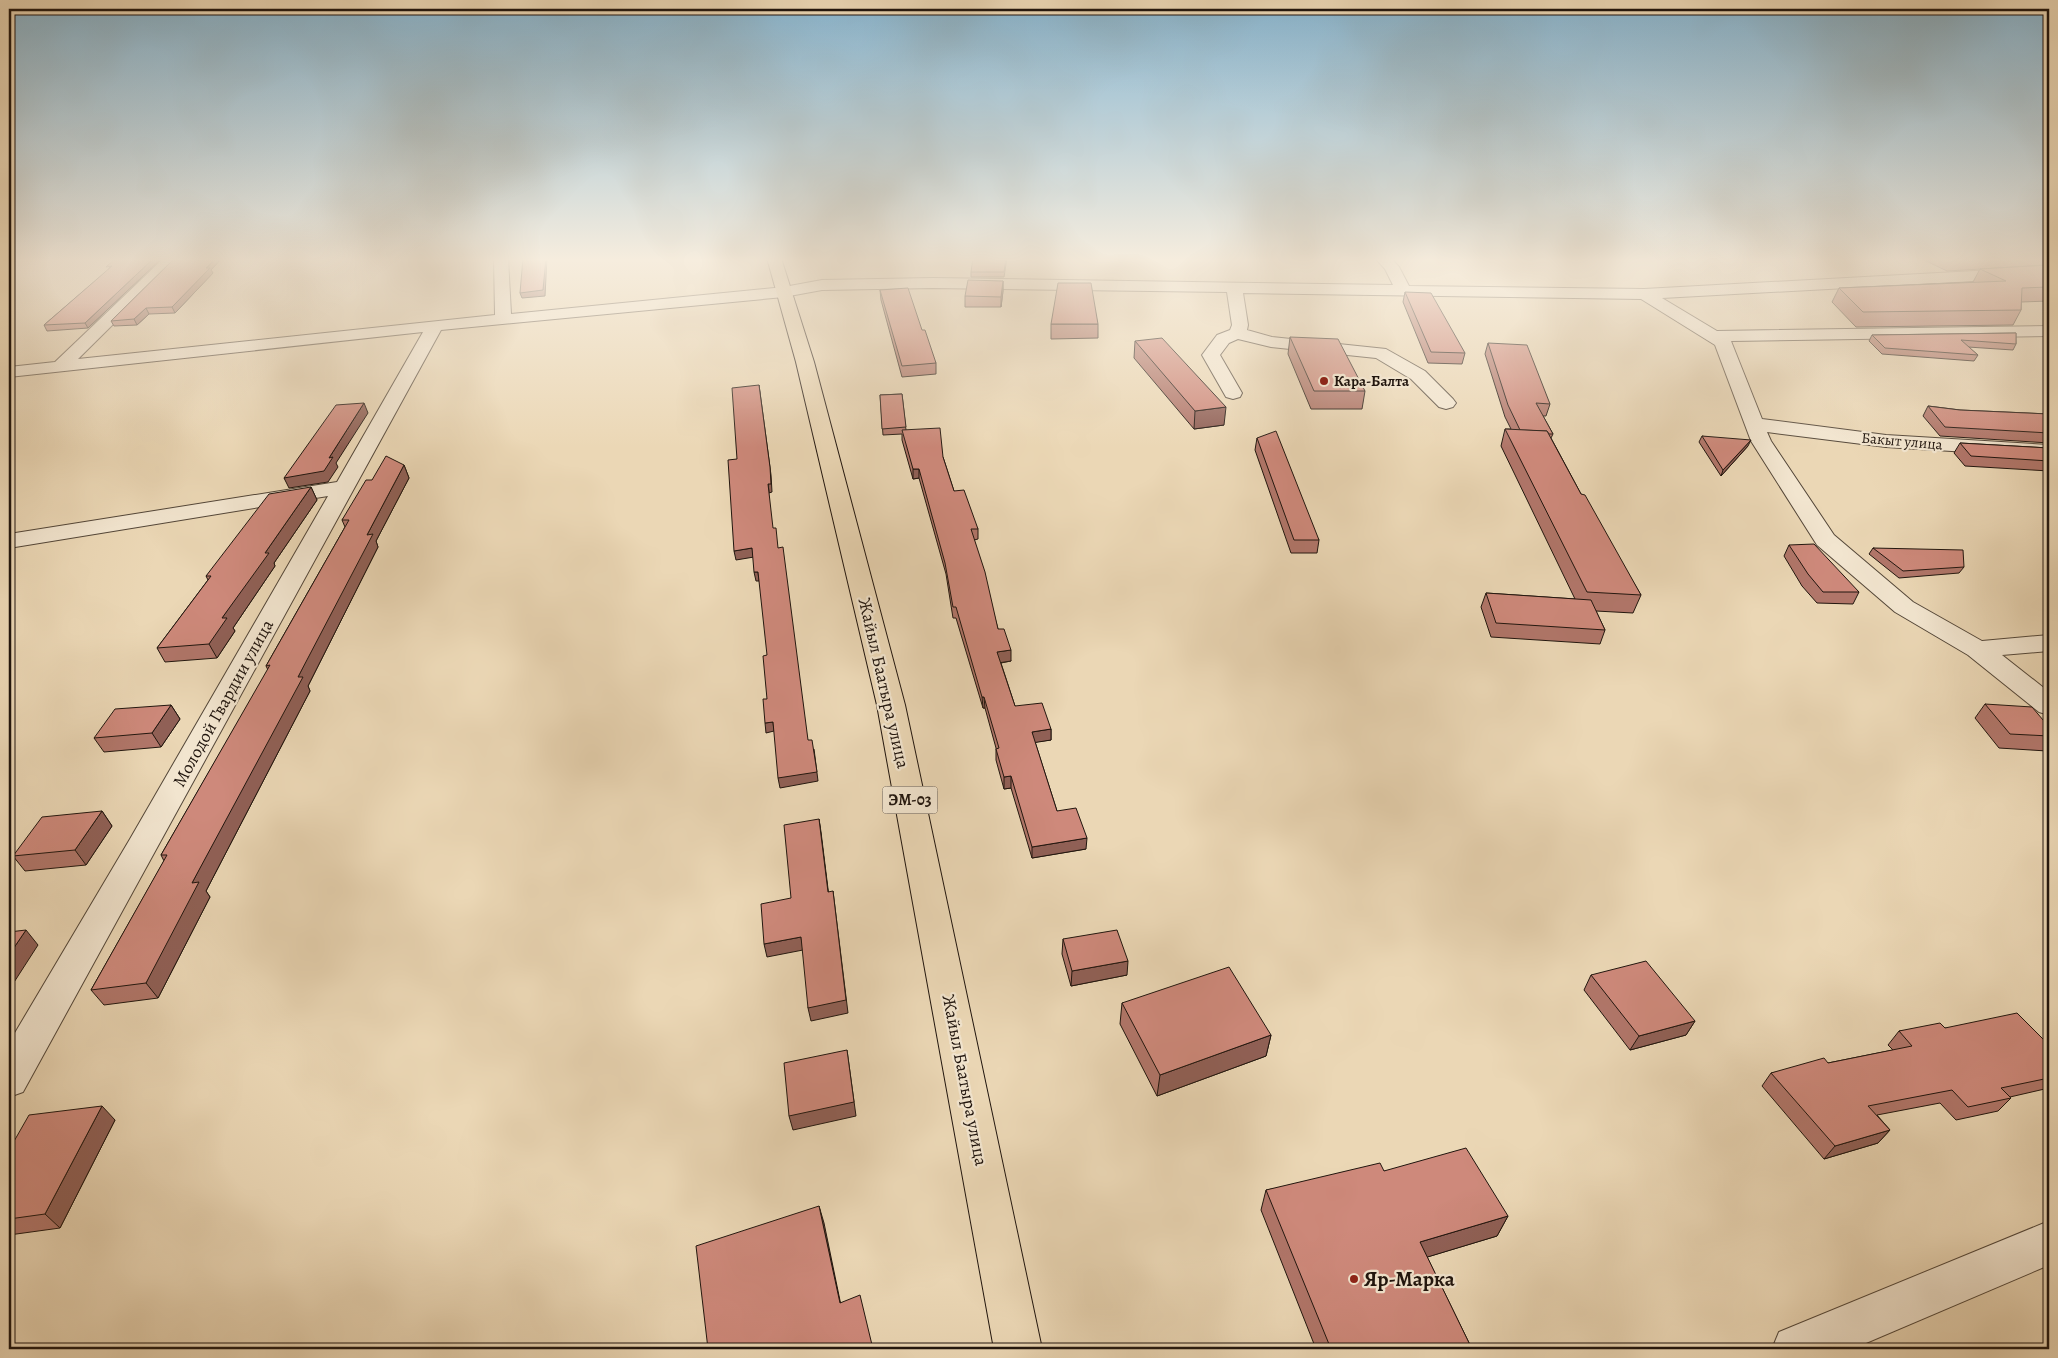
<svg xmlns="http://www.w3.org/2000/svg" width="2058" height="1358" viewBox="0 0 2058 1358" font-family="Alegreya,serif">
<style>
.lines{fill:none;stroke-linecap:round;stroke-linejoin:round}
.minor-casing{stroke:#534638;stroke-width:2}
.highway-casing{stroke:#20150e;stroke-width:2}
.minor{fill:#f2e5cf;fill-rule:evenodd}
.highway{fill:#ebd7b5;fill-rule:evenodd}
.wall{fill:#b1766a;stroke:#20150e}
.shaded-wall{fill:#906056;stroke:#20150e}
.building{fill:#ce897b;stroke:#20150e}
.poi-dot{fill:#8f2418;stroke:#f2e5cf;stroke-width:2}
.labels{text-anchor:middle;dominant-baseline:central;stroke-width:4.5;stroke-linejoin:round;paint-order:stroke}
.far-poi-label{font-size:15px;font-weight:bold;fill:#20150e;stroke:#f2e5cf;text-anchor:start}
.far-street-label{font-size:15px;fill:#20150e;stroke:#f2e5cf}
.shield{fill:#f2e5cf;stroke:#5f5348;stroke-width:1}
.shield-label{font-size:16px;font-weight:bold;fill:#20150e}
.street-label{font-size:18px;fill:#20150e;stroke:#f2e5cf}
.near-poi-label{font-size:21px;font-weight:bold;fill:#20150e;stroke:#f2e5cf;text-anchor:start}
</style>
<rect width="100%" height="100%" fill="#ebd7b5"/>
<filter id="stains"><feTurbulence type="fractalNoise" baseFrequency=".004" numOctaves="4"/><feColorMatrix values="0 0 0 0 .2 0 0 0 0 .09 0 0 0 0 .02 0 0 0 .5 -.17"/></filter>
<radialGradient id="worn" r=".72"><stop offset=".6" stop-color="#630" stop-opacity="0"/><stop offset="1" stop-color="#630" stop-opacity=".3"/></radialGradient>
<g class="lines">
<g class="minor-casing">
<g id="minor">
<path d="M164,258H180L78,359L495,315L494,258H508L511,314L784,287L822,280L933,278L1393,285L1385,269L1375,258H1391L1399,267L1409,286L1644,289L2049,267V277L1662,298L1717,331L2049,326V336L1731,341L1762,419L1886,435L2049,445V457L1886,447L1767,432L1771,441L1834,535L1913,602L1982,641L2049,635V651L2002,655L2049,692V715L2039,712L1968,655L1895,612L1817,545L1751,441L1715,345L1641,299L1243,293L1248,325L1247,330L1272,337L1386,349L1425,371L1453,399L1456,403L1453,407L1446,409L1439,407L1411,379L1376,358L1271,347L1238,339L1229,343L1220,355L1242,393L1240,397L1233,399L1226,397L1202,355L1217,335L1230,330L1232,325L1227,292L933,288L822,290L784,297L441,330L23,1092L9,1097V1043L130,839L328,496L9,548V534L337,482L423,332L9,377V367L55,362Z"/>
<path d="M2049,1221V1265L1852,1349H1772L1779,1332Z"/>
</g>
</g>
<g class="highway-casing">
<path id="highway" d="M767,258H781L814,362L905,705L1042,1349H994L877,705L796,362Z"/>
</g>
<use href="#minor" class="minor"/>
<use href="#highway" class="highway"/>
</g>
<g class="wall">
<path d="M116,258H162L88,328L47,331L44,325L108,270Z"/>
<path d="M175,258H222L211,270L213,273L175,313L149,314L137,325L114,326L111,321Z"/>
<path d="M1007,258L1004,277H971V272Z"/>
<path d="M1920,258H2049V301L2021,302V310L2013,325L1856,327L1832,302L1839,288L1973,282L1980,269L2049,265L1947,271Z"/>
<path d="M1003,281V291L1001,307H965V296Z"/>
<path d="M880,290L936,363V374L902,377L881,300Z"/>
<path d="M1405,292L1465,353L1462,364L1428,363L1403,302Z"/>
<path d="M1051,324H1098V338L1051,339Z"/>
<path d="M2016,333V344L2013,350L1968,347L1978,355L1974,361L1882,354L1869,341L1872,335Z"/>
<path d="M1290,337L1365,391L1362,409H1311L1288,354Z"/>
<path d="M1135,341L1224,425L1194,429L1134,358Z"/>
<path d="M1488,343L1550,404L1546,416H1543L1553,434L1551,438L1581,494L1641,595L1633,613L1596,611L1605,630L1600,644L1491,637L1481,607L1486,593L1575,599L1501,446L1505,429H1511L1505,417L1485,354Z"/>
<path d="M902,394L906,430L943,457L954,491L978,529V539L974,540L998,629L1011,661L1001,663L1015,706L1051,729V740L1035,742L1057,811L1086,849L1032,858L1011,788L1004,789L996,760V748L985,708H983L956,618H953L946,574L919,478L913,479L902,440V434L883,435L880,395Z"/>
<path d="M1928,406L1960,410L2049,414V443L1940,436L1923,416Z"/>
<path d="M1702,436L1748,446L1721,476L1699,442Z"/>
<path d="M1257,438L1319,540L1317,553H1291L1255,450Z"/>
<path d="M1960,443L2049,448V471L1965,466L1954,453Z"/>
<path d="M404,465L409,478L376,541L378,547L308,686L310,691L206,891L210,897L158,998L104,1005L91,990L164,861L161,855L268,670L266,666L345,527L342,520L372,480Z"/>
<path d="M311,487L317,500L274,563L275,566L233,628L235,631L217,658L165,662L157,648L208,580L206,576Z"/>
<path d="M1789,545L1859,592L1853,604L1817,603L1802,586L1784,556Z"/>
<path d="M1873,548L1964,567L1959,573L1899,578L1869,554Z"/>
<path d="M1985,704L2049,727V749L2047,751L1999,748L1975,718Z"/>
<path d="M171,705L180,719L161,747L104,752L94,738Z"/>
<path d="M102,811L112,826L86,865L25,871L13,856Z"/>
<path d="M1063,939L1127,975L1071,986L1062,954Z"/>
<path d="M1591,975L1695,1021L1686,1035L1630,1050L1584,990Z"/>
<path d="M1122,1003L1271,1035L1266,1056L1157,1096L1120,1024Z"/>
<path d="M1945,1028L2049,1045V1088L2010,1097L2011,1098L1998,1111L1956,1120L1940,1103L1877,1115L1890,1130L1878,1143L1824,1159L1762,1086L1771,1073L1828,1063L1893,1050L1888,1045L1899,1031Z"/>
<path d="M115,1120L60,1228L9,1235V1150Z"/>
<path d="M1384,1171L1508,1216L1497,1236L1427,1257L1472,1349H1316L1261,1210L1266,1190Z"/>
</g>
<g class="shaded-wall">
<path d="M154,258H162L88,328L85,323Z"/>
<path d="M216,258H222L211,270L213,273L175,313L172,307Z"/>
<path d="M546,258H547L545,296L522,298L520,293Z"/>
<path d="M1003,281V291L1001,307V297Z"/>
<path d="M146,308L149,314L137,325L134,319Z"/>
<path d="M759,385L771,475L772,492L769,493Z"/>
<path d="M364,403L368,413L336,463L338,467L328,482L289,488L284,478L329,458Z"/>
<path d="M1226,407L1224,425L1194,429L1195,411Z"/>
<path d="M1751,440L1748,446L1721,476L1723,470Z"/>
<path d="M404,465L409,478L376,541L378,547L308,686L310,691L206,891L210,897L158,998L146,983L192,883L298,677L367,535Z"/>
<path d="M913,469H919V478L913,479Z"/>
<path d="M311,487L317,500L274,563L275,566L233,628L235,631L217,658L209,644L222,618L265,553Z"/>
<path d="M752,548L754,557L736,560L734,551Z"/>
<path d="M754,572H758L759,581H756Z"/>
<path d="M1011,650V661L998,663L997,652Z"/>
<path d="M982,697H984L985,708H983Z"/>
<path d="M171,705L180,719L161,747L152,733Z"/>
<path d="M773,722L774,731L766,733L765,723Z"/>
<path d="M1051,729V740L1032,743V732Z"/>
<path d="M814,749L818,781L780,788L778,778Z"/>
<path d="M1011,776V788L1004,789V777Z"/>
<path d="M102,811L112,826L86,865L75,850Z"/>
<path d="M819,819L821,832L830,905L828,892Z"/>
<path d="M1087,838L1086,849L1032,858V847Z"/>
<path d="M833,891L848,1013L811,1021L808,1008Z"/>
<path d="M26,930L38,945L9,990V955Z"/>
<path d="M801,937L803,950L767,957L764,944Z"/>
<path d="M1128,961L1127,975L1071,986L1072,971Z"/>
<path d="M1695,1021L1686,1035L1630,1050L1639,1036Z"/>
<path d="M1271,1035L1266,1056L1157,1096L1160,1075Z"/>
<path d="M847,1050L856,1116L793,1130L789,1116Z"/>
<path d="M102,1106L115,1120L60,1228L45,1214Z"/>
<path d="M1890,1130L1878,1143L1824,1159L1835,1146Z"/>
<path d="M819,1206L824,1223L844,1320L840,1303Z"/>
<path d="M1508,1216L1497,1236L1411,1262L1420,1242Z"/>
</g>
<g class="building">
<path d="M116,258H154L85,323L44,325L112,266L106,267Z"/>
<path d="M175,258H216L206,268H210L172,307L146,308L134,319L111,321Z"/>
<path d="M523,258H546L543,290L520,293Z"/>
<path d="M973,258H1006L1004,272H971Z"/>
<path d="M2049,265V287L2022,288L2021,310L1863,312L1839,288L2006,281L1980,269Z"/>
<path d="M968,280L1003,281L1001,297L965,296Z"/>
<path d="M1058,283H1091L1098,324H1051Z"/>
<path d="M908,288L922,330H925L936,363L902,366L880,290Z"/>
<path d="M1405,292L1431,293L1465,353L1431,352Z"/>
<path d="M2016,333V344L1961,340L1978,355L1885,348L1872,335Z"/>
<path d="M1290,337L1338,339L1365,391H1314Z"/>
<path d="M1162,338L1226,407L1195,411L1135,341Z"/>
<path d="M1488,343L1527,345L1550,404L1536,403L1553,434H1549L1547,431L1520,430L1508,405Z"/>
<path d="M759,385L770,467L771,484H768L773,528H776L778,548L783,547L808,740H812L817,772L778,778L773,722L765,723L763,699H767L763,656L767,655L758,572H754L752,548L734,551L728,460L737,459L732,388Z"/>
<path d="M902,394L906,427L882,429L880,395Z"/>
<path d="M364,403L329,458L333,457L324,471L284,478L336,405Z"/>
<path d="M1928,406L1960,410L2049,414V433L1945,427Z"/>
<path d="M940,428L943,457L954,491L964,490L978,529H971L985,572L998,629H1004L1011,650L997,652L1015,706L1042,703L1051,729L1032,732L1057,811L1076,808L1087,838L1032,847L1011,776L1004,777L996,749L999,748L984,697H982L956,607H953L945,563L919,469H913L902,430Z"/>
<path d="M1505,429L1547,431L1581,494L1585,495L1641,595L1587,592Z"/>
<path d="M1276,431L1319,540H1294L1257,438Z"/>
<path d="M1702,436L1751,440L1723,470Z"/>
<path d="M1960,443L2049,448V461L1971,456Z"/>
<path d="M386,456L404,465L367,535L373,534L298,677H303L192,883L199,882L146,983L91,990L167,855H161L270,665L266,666L349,520H342L366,480H372Z"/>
<path d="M311,487L265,553H269L222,618H227L209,644L157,648L211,576H206L269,494Z"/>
<path d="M1814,544L1859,592H1823L1808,574L1789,545Z"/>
<path d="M1873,548L1963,550L1964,567L1903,571Z"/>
<path d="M1486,593L1591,600L1605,630L1496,623Z"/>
<path d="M1985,704L2032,707L2049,727V736L2010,734Z"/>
<path d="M171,705L152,733L94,738L115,709Z"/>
<path d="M102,811L75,850L13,856L42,817Z"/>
<path d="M819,819L828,892L833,891L846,1000L808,1008L801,937L764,944L761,904L791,898L784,825Z"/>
<path d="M26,930L9,955V932Z"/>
<path d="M1117,930L1128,961L1072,971L1063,939Z"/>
<path d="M1646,961L1695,1021L1639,1036L1591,975Z"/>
<path d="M1229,967L1271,1035L1160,1075L1122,1003Z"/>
<path d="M2017,1013L2049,1045V1078L2001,1088L2011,1098L1968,1107L1952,1090L1868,1106L1890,1130L1835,1146L1771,1073L1824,1058L1828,1063L1912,1046L1899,1031L1940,1023L1945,1028Z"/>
<path d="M847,1050L854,1102L789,1116L784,1063Z"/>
<path d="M102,1106L45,1214L9,1219V1150L29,1115Z"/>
<path d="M1466,1148L1508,1216L1420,1242L1472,1349H1331L1266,1190L1380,1163L1384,1171Z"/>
<path d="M819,1206L840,1303L860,1295L873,1349H708L696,1246Z"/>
</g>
<linearGradient id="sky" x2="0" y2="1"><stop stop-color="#88b6d1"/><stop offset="0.58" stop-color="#f6edde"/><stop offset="1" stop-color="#f6edde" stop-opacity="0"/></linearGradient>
<rect width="2058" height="448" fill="url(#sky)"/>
<g class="poi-dot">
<circle cx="1324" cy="381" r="5"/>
<circle cx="1354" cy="1279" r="5"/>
</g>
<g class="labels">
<g class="far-poi-label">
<text x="1334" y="381">Кара-Балта</text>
</g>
<g class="far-street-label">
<text transform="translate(1902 441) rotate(5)">Бакыт улица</text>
</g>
<rect class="shield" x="882.5" y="786.5" width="55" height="27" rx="4"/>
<g class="shield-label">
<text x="910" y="800">ЭМ-03</text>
</g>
<g class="street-label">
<text transform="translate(884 683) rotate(77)">Жайыл Баатыра улица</text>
<text transform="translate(223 703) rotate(-61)">Молодой Гвардии улица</text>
<text transform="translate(965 1080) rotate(79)">Жайыл Баатыра улица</text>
</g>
<g class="near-poi-label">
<text x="1364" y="1279">Яр-Марка</text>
</g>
</g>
<rect width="2058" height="1358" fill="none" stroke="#ebd7b5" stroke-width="30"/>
<rect x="10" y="10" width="2038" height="1338" fill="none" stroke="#20150e" stroke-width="2.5"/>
<rect x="15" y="15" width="2028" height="1328" fill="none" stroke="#20150e"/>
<rect width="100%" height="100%" filter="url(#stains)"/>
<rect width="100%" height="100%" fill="url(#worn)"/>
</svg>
